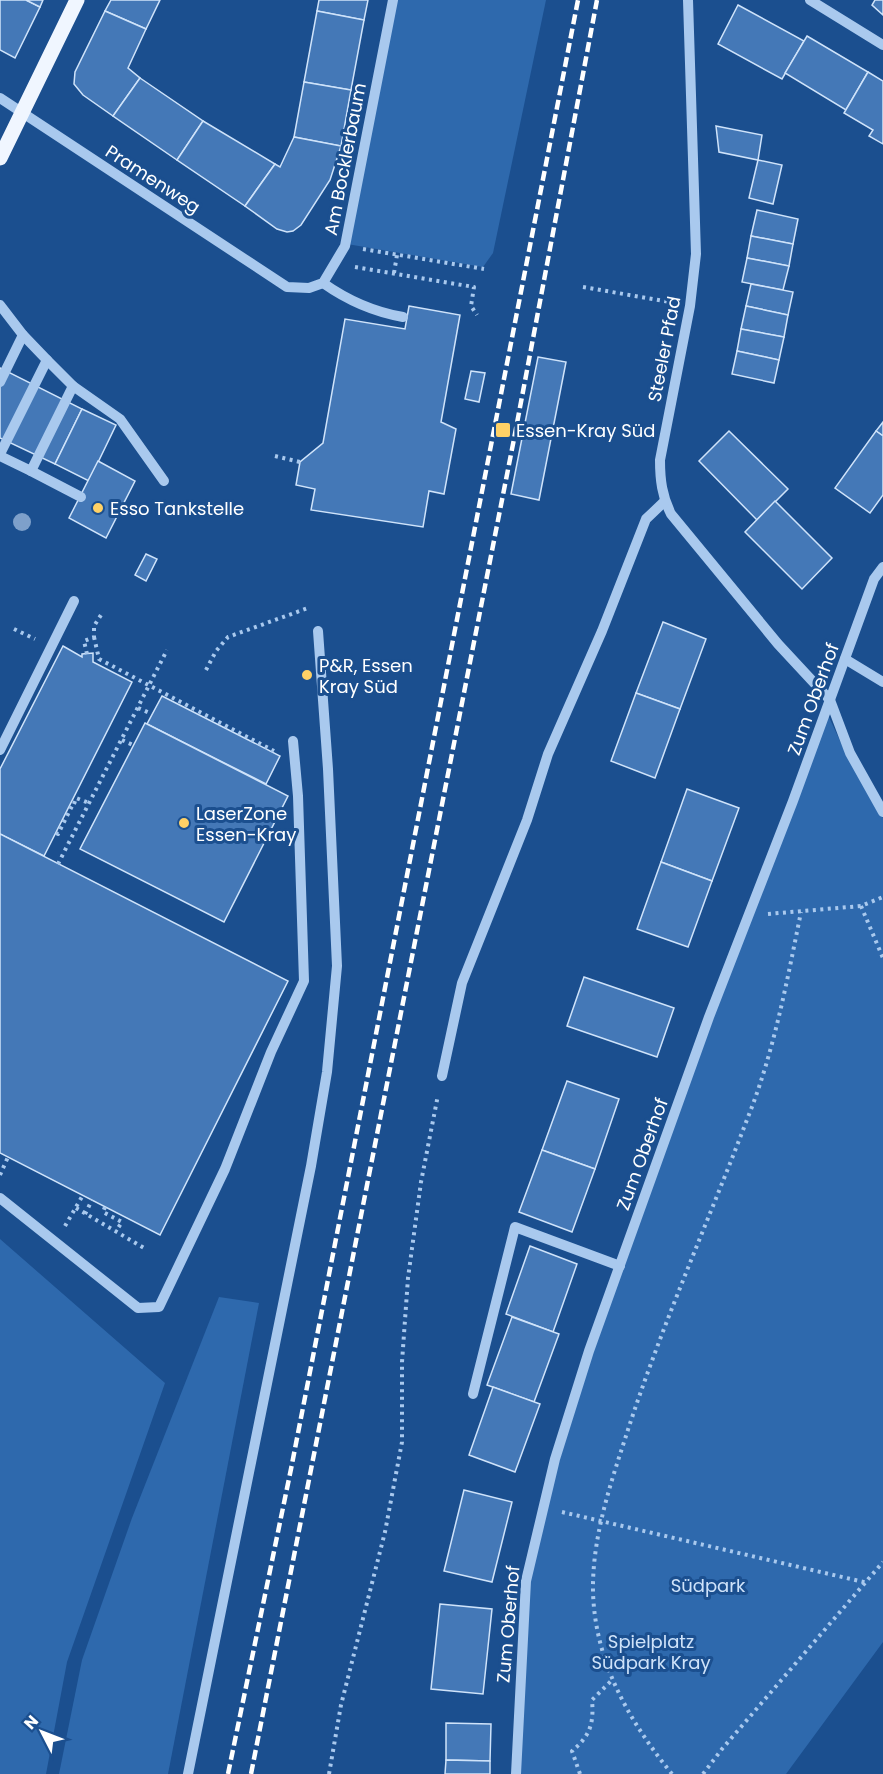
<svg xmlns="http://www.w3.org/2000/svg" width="883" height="1774" viewBox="0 0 883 1774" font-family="Poppins,sans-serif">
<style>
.green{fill:#2e69ad}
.building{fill:#4478b7;stroke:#cfe3fa;stroke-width:1.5}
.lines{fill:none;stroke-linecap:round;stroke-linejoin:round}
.path{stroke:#a9c9ee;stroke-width:4;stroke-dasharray:3 4.5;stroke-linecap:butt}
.minor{stroke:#a9c9ee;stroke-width:10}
.major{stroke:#f0f6ff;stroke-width:15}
.rail{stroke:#fff;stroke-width:4.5;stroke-dasharray:10 4.5;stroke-linecap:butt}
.tree{fill:#7ea0ca}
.poi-dot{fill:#ffd166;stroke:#1b4f8f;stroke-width:2}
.labels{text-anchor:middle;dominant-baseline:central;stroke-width:6;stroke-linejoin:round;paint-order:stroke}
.street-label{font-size:18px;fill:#fff;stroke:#1b4f8f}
.poi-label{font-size:18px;fill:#fff;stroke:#1b4f8f;text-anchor:start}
.park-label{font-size:18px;fill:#cfe3fa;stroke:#1b4f8f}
</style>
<rect width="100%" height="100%" fill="#1b4f8f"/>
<g class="green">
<path d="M394,0H546L493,253L483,267L347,244Z"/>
<path d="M828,715L847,756L883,818V1642L786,1774H518L529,1585L544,1512L591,1353L752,911Z"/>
<path d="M0,1239L165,1383L67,1662L46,1774H0Z"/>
<path d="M219,1297L259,1303L168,1774H59L82,1660L132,1518Z"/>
</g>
<g class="building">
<path d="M0,0H26L40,7L15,58L0,50Z"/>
<path d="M26,0H43L40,7Z"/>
<path d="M111,0H160L146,29L105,11Z"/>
<path d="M319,0H368L364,20L317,11Z"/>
<path d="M875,0H883V15L872,5Z"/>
<path d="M738,5L804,41L782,79L718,44Z"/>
<path d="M105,11L146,29L128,68L140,78L113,116L83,95L74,84L75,72Z"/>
<path d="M317,11L364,20L351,90L304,82Z"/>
<path d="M807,36L868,72L846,110L785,73Z"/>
<path d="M868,72L883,81V144L869,136L873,130L844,113Z"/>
<path d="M140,78L203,121L177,160L113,116Z"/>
<path d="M304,82L351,90L341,146L294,137Z"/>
<path d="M203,121L275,164L245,206L177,160Z"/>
<path d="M716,126L762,135L758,160L719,152Z"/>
<path d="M294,137L341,146L330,180L301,225L293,231L287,232L277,229L245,206L275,164L280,167Z"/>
<path d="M758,160L782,165L773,204L749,198Z"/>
<path d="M757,210L798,219L793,244L751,236Z"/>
<path d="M751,236L793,244L789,266L747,258Z"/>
<path d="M747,258L789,266L783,290L742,282Z"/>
<path d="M751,284L793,292L788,315L746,306Z"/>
<path d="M409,306L460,315L441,422L456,429L444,494L429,491L423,527L311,510L315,489L296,485L300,462L323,443L345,319L405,329Z"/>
<path d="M746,306L788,315L784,337L741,329Z"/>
<path d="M741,329L784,337L779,360L737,351Z"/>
<path d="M737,351L779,360L774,383L732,374Z"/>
<path d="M538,357L566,362L539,500L511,494Z"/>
<path d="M0,368L82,409L55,464L0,438Z"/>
<path d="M471,371L485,373L479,402L465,399Z"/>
<path d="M82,409L116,425L89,481L55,464Z"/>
<path d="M883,422V436L876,431Z"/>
<path d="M729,431L788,489L757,520L699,461Z"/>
<path d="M876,431L883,436V495L870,513L835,488Z"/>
<path d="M98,461L135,481L106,538L69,518Z"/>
<path d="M775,501L832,558L802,589L745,532Z"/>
<path d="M146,554L157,559L146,581L135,575Z"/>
<path d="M663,622L706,639L680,709L636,693Z"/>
<path d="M63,646L82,657V654L93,653V662L132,682L44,856L0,834V769Z"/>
<path d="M636,693L680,709L655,778L611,761Z"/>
<path d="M162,696L280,756L266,784L147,724Z"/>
<path d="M145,723L288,796L224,922L80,849Z"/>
<path d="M687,789L739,808L712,881L661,862Z"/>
<path d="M0,834L288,981L160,1235L0,1153Z"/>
<path d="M661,862L712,881L688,947L637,929Z"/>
<path d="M584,977L674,1008L657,1057L567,1026Z"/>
<path d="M567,1081L619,1099L595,1169L542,1150Z"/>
<path d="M542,1150L595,1169L572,1232L519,1212Z"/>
<path d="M530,1246L577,1264L553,1332L506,1314Z"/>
<path d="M512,1317L559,1334L534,1402L487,1385Z"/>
<path d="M493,1387L540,1404L515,1472L469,1455Z"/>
<path d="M464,1490L512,1502L492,1582L444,1571Z"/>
<path d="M440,1604L492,1609L483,1694L431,1689Z"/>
<path d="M446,1723L491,1724L490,1761L446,1760Z"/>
<path d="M446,1760L490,1761V1774H445Z"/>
</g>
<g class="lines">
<g class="path">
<path d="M363,249L484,269"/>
<path d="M355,267L474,287L471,306L477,315"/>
<path d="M394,273L397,255"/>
<path d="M583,287L670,302"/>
<path d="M275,456L300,462"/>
<path d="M14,629L35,639"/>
<path d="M94,637L99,659L274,751"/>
<path d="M87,654L84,641L94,637V626L101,615"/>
<path d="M206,670L216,651L228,637L308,608"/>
<path d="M138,708L152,714"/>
<path d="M122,740L133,745"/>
<path d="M74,804L76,798L89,803"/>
<path d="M56,833L58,834L73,804"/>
<path d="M58,864L167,650"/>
<path d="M861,906L883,958"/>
<path d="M768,914L861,906L883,897"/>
<path d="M0,1175L8,1157"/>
<path d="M105,1207L103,1212L122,1222L116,1231"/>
<path d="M76,1208L144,1248"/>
<path d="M85,1214L92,1200"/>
<path d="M65,1226L83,1195"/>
<path d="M562,1512L868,1583"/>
<path d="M329,1774L341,1705L385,1532L402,1442V1362L408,1278L421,1182L438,1095"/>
<path d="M580,1774L572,1751C590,1736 594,1724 592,1700L612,1680"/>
<path d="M672,1774C629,1721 595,1662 593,1592C592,1540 609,1488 625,1439C660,1329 707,1225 748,1117C774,1052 787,981 801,912"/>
<path d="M703,1774L722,1749L883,1562"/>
</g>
<g class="minor">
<path d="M688,0L696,254L690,306L660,460C660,480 662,496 671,514L778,644L830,700L850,753L883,812"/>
<path d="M810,0L883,45"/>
<path d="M0,98L287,287L309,288L323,283L345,246L393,0"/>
<path d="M323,283C347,300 374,312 403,317"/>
<path d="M0,305L23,335L47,360L0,454"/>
<path d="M0,382L23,335"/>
<path d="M73,386L120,419L164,481"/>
<path d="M0,456L31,471L73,386L47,360"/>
<path d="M31,471L81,497"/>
<path d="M845,659L883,682"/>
<path d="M0,750L74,601"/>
<path d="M442,1076L462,983L527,820L548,754L602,631L646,519L665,501"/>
<path d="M0,1198L138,1308L159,1307L225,1169L271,1052L304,981L298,796L293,741"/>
<path d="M473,1394L515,1227L620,1266"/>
<path d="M188,1774L311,1166L327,1072L337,966L328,769L318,631"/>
<path d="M516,1774L526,1581L555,1459L589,1351L709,1017L793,801L874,579L883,567"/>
</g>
<path class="major" d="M0,158L77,0"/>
<g class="rail">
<path d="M228,1774L291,1469L578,0"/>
<path d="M251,1774L514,439L597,0"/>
</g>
</g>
<circle class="tree" cx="22" cy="522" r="9"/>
<g class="poi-dot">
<rect x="495" y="422" width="16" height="16" rx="3"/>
<circle cx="98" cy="508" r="6"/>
<circle cx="307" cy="675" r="6"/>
<circle cx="184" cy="823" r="6"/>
</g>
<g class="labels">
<g class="street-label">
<text transform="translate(345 159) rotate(-79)">Am Bocklerbaum</text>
<text transform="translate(153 179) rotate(33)">Pramenweg</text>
<text transform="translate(664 349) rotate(-79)">Steeler Pfad</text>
<text transform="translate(813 699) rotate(-70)">Zum Oberhof</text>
<text transform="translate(642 1154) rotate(-70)">Zum Oberhof</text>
<text transform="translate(508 1624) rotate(-85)">Zum Oberhof</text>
</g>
<g class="poi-label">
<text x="516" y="430">Essen-Kray Süd</text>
<text x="110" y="508">Esso Tankstelle</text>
<text x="319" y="665">P&amp;R, Essen<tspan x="319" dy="21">Kray Süd</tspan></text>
<text x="196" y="813">LaserZone<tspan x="196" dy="21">Essen-Kray</tspan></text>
</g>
<g class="park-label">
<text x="708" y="1585">Südpark</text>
<text x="651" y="1641">Spielplatz<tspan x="651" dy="21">Südpark Kray</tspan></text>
</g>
</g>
<g transform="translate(42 1732) rotate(312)" stroke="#1b4f8f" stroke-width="4.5" paint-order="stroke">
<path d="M0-4.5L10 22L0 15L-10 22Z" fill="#ffffff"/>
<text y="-9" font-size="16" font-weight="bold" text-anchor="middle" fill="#ffffff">N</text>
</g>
</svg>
